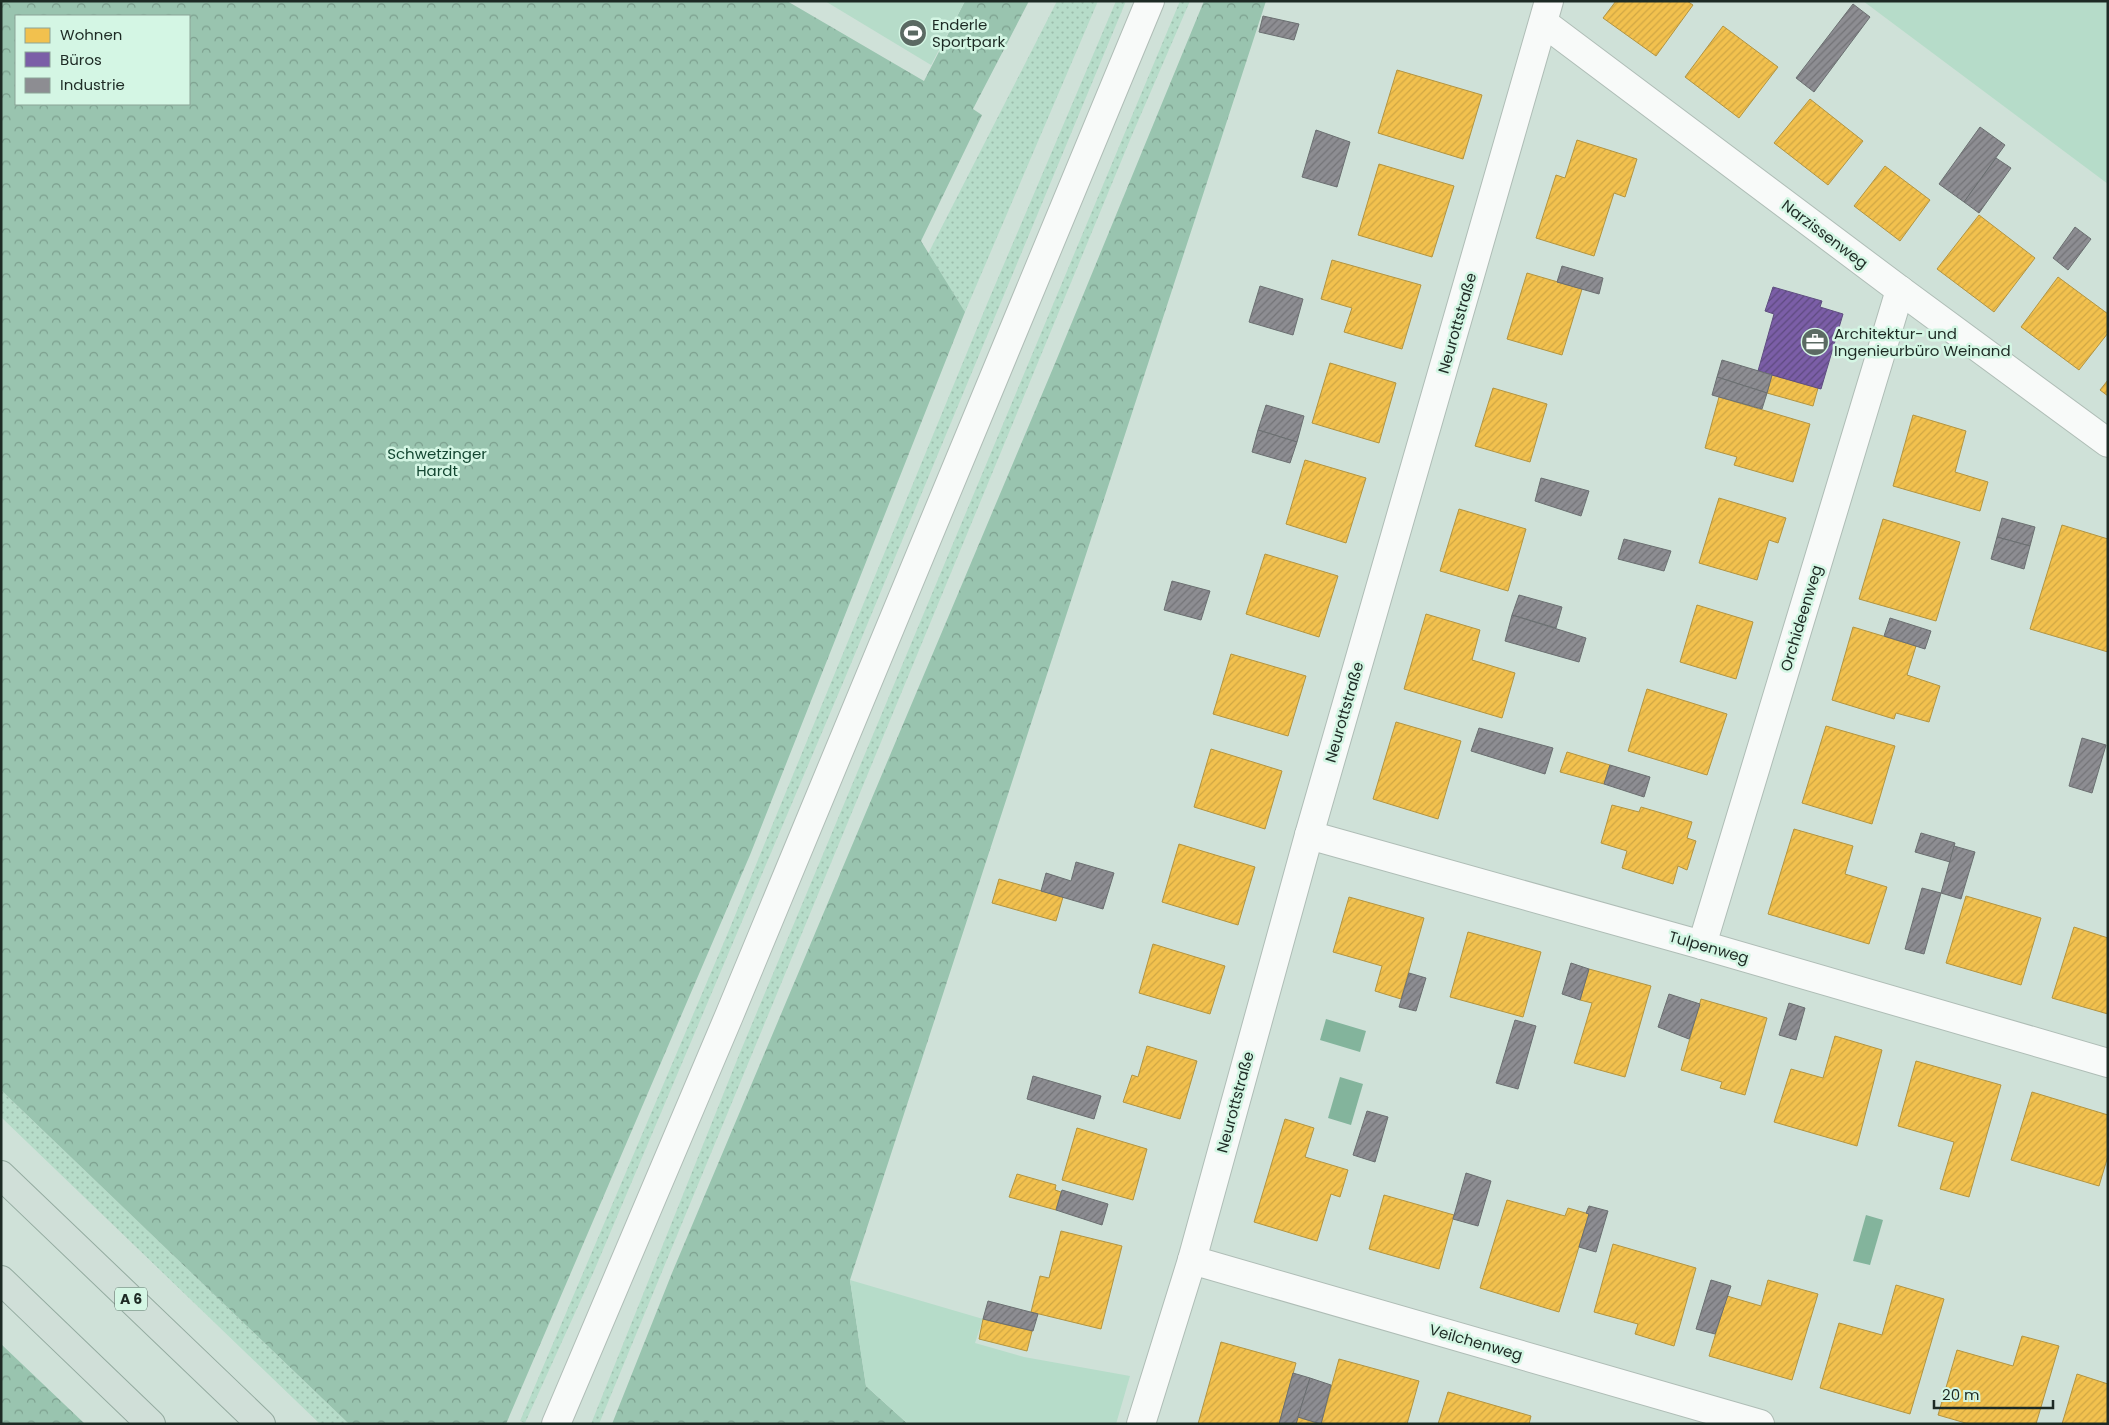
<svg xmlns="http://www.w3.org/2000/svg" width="2109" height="1425" viewBox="0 0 2109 1425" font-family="Poppins,sans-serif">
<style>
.grass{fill:url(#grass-dots)}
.forest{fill:url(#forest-crowns);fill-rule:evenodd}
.green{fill:#b6dcc9}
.water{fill:#83b49c}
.homes{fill:url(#homes-hatch);stroke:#b29441}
.offices{fill:url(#offices-hatch);stroke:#5f4e80}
.industry{fill:url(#industry-hatch);stroke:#6b6f71}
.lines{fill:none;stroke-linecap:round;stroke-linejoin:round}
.minor-casing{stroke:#afbdb6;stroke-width:30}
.highway-casing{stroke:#94aba0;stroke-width:30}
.minor{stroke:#f8faf9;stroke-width:28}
.highway{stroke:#d0dfd8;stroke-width:28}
.labels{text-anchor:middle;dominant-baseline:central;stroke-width:5;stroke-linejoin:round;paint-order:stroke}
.shield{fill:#d4f6e4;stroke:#54675e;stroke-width:1}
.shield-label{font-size:14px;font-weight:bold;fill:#1d2a24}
.poi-label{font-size:15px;fill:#1d2a24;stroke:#d4f6e4;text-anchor:start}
.street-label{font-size:15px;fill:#1d2a24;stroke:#d4f6e4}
.park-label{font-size:15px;fill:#134631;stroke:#d4f6e4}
</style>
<defs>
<pattern id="grass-dots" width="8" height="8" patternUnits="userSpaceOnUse" patternTransform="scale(1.25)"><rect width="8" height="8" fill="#b6dcc9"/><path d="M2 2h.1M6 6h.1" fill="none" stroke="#9cbdac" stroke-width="1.8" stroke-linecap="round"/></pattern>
<pattern id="forest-crowns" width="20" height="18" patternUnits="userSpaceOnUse" patternTransform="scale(1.25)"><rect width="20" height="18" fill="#99c4af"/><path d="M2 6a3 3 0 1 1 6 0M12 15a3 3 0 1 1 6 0" fill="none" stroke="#7c9f8e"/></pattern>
<pattern id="homes-hatch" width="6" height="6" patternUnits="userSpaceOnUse" patternTransform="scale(1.25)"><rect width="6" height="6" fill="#f2c14e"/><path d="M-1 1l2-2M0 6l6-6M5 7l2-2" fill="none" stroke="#cfa644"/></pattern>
<pattern id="offices-hatch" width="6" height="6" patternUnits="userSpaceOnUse" patternTransform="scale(1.25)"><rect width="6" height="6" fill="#7b5ea7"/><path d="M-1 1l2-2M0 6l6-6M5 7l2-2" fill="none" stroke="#5e4a80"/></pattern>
<pattern id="industry-hatch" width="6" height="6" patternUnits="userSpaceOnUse" patternTransform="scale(1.25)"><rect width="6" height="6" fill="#8d8d92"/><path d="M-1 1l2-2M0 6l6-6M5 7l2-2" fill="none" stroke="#737377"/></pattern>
</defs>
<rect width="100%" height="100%" fill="#cfe1d8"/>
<g class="grass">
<path d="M1057,1H1098L965,312L928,254Z"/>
<path d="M1116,1H1126L845,678L594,1271L525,1423L520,1421L727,935L987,304Z"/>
<path d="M1180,1H1190L1132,135L599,1424H591L739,1055Z"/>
<path d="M1,1090L349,1424H320L1,1117Z"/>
</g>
<g class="forest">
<path d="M1,1H787L924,81L965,1H1029L973,109L982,115L921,241L965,312L750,855L506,1424H349L1,1090ZM16,16H189V104H16Z"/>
<path d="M1204,1H1266L850,1280L866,1386L908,1424H612L672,1273L1056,361Z"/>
<path d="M1,1344L85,1424H1Z"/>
</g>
<g class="green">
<path d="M825,1H965L931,65Z"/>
<path d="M1863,1H2108V184Z"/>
<path d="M850,1280L983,1319L975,1343L1024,1357L1130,1376L1116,1424H908L866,1386Z"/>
</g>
<g class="water">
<path d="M1326,1019L1366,1031L1360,1052L1320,1040Z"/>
<path d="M1340,1077L1363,1084L1351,1125L1328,1118Z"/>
<path d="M1866,1215L1883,1220L1870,1265L1853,1261Z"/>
</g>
<g class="homes">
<path d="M1616,1H1687L1693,5L1656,56L1603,18Z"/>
<path d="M1723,26L1778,67L1739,118L1685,77Z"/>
<path d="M1397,70L1482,95L1463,159L1378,133Z"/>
<path d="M1810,99L1863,141L1828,185L1774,143Z"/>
<path d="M1577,140L1637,159L1625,197L1614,193L1594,256L1536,238L1556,175L1565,178Z"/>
<path d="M1379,164L1454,186L1432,257L1358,235Z"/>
<path d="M1885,166L1930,200L1900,241L1854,206Z"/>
<path d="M1979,215L2035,258L1994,312L1937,269Z"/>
<path d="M1332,260L1421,285L1402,349L1344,332L1352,308L1321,299Z"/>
<path d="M1527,273L1582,289L1562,355L1507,339Z"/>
<path d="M2058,277L2108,314V333L2079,370L2021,327Z"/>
<path d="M1330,363L1396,383L1379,443L1312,423Z"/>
<path d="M1772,375L1818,388L1813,406L1767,393Z"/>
<path d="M2108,380V396L2100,390Z"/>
<path d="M1493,388L1547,404L1530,462L1475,446Z"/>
<path d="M1719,397L1810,424L1793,482L1734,465L1737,457L1705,448Z"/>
<path d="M1913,415L1966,431L1955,472L1988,482L1980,511L1893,486Z"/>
<path d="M1305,460L1366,478L1346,543L1286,524Z"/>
<path d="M1719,498L1786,518L1778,543L1769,540L1757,580L1699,563Z"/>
<path d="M1459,509L1526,529L1508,591L1440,571Z"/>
<path d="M1883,519L1960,542L1936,621L1859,599Z"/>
<path d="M2062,525L2108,539V652L2030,629Z"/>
<path d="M1265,554L1338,576L1319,637L1246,614Z"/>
<path d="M1697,605L1753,622L1736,679L1680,662Z"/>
<path d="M1426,614L1480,630L1472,660L1515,673L1502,718L1404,689Z"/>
<path d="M1853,627L1916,646L1907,675L1940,686L1929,722L1896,713L1894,719L1832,700Z"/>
<path d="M1231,654L1306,676L1288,736L1213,714Z"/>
<path d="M1647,689L1727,714L1707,775L1628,751Z"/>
<path d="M1396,722L1461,741L1438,819L1373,799Z"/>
<path d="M1826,726L1895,746L1872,824L1802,803Z"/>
<path d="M1211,749L1282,771L1265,829L1194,807Z"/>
<path d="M1567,752L1610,765L1604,784L1560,772Z"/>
<path d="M1612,805L1639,812L1641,807L1692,822L1687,838L1696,841L1687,870L1678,866L1673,884L1622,868L1627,851L1601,843Z"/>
<path d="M1794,829L1853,846L1845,874L1887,887L1869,944L1768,914Z"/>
<path d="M1179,844L1255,867L1238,925L1162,902Z"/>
<path d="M999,879L1063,897L1056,921L992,903Z"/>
<path d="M1966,896L2041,918L2021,985L1946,963Z"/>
<path d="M1349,897L1424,918L1401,999L1375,991L1382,966L1333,952Z"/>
<path d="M2074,927L2108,938V1014L2052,998Z"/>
<path d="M1468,932L1541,952L1523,1017L1450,997Z"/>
<path d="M1153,944L1225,966L1210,1014L1139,993Z"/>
<path d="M1589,969L1651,986L1625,1077L1574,1063L1592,1003L1580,1000Z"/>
<path d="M1701,999L1767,1018L1745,1095L1720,1088L1722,1082L1681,1070Z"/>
<path d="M1835,1036L1882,1050L1857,1146L1774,1122L1791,1069L1823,1078Z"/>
<path d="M1147,1046L1197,1061L1180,1119L1123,1102L1132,1075L1138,1077Z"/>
<path d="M1916,1061L2001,1085L1969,1197L1940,1189L1954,1142L1898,1126Z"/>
<path d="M2032,1092L2108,1115V1156L2099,1186L2011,1160Z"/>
<path d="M1285,1119L1314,1128L1305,1157L1348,1170L1340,1197L1331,1194L1317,1241L1254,1222Z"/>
<path d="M1077,1128L1147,1149L1133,1200L1062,1180Z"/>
<path d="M1017,1174L1056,1185L1055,1190L1061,1192L1056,1210L1009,1197Z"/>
<path d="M1384,1195L1454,1215L1439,1269L1369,1249Z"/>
<path d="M1507,1200L1565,1216L1568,1208L1589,1214L1559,1312L1480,1288Z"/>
<path d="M1061,1231L1122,1246L1101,1329L1031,1312L1040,1276L1049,1278Z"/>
<path d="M1613,1244L1696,1268L1674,1346L1635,1334L1638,1324L1594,1312Z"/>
<path d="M1768,1280L1818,1294L1792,1380L1709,1356L1727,1296L1761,1306Z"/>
<path d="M1896,1285L1944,1299L1910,1414L1820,1388L1839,1323L1882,1335Z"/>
<path d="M983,1319L1032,1331L1027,1351L979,1339Z"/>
<path d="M2022,1336L2059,1346L2036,1424H1969L1938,1415L1957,1350L2013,1366Z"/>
<path d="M1221,1342L1296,1363L1279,1424H1198Z"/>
<path d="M1339,1359L1419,1381L1407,1424H1321Z"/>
<path d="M2077,1374L2108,1384V1424H2062Z"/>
<path d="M1448,1392L1531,1416L1529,1424H1438Z"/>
<path d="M1298,1417L1319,1424H1296Z"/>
</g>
<path class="offices" d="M1773,287L1822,301L1820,307L1843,314L1821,389L1758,371L1774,314L1765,311Z"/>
<g class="industry">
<path d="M1853,4L1870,17L1814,92L1796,78Z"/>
<path d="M1263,16L1299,24L1294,40L1259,32Z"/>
<path d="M1980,127L2005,145L1964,202L1939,184Z"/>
<path d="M1316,130L1350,142L1337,187L1302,177Z"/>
<path d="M1996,158L2011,168L1979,213L1964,202Z"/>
<path d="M2075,227L2091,239L2068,270L2053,258Z"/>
<path d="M1562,266L1603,278L1599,294L1557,282Z"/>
<path d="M1260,286L1303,299L1293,335L1249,322Z"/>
<path d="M1722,360L1772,375L1767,393L1717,377Z"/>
<path d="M1717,377L1767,393L1762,409L1712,395Z"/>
<path d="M1266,405L1304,416L1297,442L1258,430Z"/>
<path d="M1258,430L1297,442L1290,463L1252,452Z"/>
<path d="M1541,478L1589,491L1581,516L1535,501Z"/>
<path d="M2002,518L2035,527L2030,546L1997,537Z"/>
<path d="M1997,537L2030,546L2024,569L1991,559Z"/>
<path d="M1624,539L1671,551L1664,571L1618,559Z"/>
<path d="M1172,581L1210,591L1201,620L1164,610Z"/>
<path d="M1519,595L1562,607L1556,628L1512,615Z"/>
<path d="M1512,615L1586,638L1579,662L1505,641Z"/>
<path d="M1890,618L1931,631L1925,649L1884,636Z"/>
<path d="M1479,728L1553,748L1545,774L1471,751Z"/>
<path d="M2082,738L2106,745L2092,793L2069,786Z"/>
<path d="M1610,765L1650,777L1644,797L1604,784Z"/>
<path d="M1921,833L1955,843L1950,862L1915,852Z"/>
<path d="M1954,846L1975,852L1961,899L1941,893Z"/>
<path d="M1076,862L1114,873L1103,909L1041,891L1046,873L1071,881Z"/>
<path d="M1922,888L1941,893L1924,954L1905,949Z"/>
<path d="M1571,963L1589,969L1580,1000L1562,994Z"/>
<path d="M1409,973L1426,978L1416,1011L1399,1007Z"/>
<path d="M1669,994L1700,1004L1689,1039L1658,1027Z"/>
<path d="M1789,1003L1805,1008L1796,1040L1779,1035Z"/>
<path d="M1515,1020L1536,1026L1518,1089L1496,1083Z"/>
<path d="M1033,1076L1101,1096L1094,1119L1027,1099Z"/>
<path d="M1367,1111L1388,1117L1375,1162L1353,1155Z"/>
<path d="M1466,1173L1491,1181L1478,1226L1453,1219Z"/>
<path d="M1062,1190L1108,1204L1102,1225L1056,1210Z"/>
<path d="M1589,1206L1608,1211L1596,1252L1579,1247L1589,1214L1586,1213Z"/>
<path d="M1711,1280L1731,1286L1715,1334L1696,1329Z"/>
<path d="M988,1301L1038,1314L1033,1331L983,1319Z"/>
<path d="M1293,1373L1310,1378L1296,1424H1279Z"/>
<path d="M1310,1378L1331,1385L1321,1424L1298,1417Z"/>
</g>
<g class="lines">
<g class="minor-casing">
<g id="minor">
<path d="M1544,23L1900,290L2108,443"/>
<path d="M1309,835L1702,945L2108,1063"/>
<path d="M1702,945L1900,290"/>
<path d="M1192,1260L1760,1424"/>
<path d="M556,1424L729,1016L1150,1"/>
<path d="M1141,1424L1192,1260L1309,835L1549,1"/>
</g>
</g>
<g class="highway-casing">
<g id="highway">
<path d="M1,1175L261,1424"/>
<path d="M1,1280L151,1424"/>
</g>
</g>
<use href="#minor" class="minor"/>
<use href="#highway" class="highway"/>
</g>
<defs>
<g id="stadium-disc" transform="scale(1.4375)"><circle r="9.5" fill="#5b6a63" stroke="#d4f6e4"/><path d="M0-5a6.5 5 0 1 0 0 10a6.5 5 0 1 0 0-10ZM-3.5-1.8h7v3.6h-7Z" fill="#fff"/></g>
<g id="office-disc" transform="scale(1.4375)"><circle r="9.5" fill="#5b6a63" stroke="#d4f6e4"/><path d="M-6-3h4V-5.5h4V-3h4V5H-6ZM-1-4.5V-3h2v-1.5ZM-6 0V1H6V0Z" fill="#fff"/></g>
</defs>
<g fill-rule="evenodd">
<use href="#stadium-disc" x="913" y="33"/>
<use href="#office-disc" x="1815" y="342"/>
</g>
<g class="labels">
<rect class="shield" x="115" y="1287.5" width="32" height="23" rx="4"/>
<g class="shield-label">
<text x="131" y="1299">A 6</text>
</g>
<g class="poi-label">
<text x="932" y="24">Enderle<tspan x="932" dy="17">Sportpark</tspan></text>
<text x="1834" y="333">Architektur- und<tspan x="1834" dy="17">Ingenieurbüro Weinand</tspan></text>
</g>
<g class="street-label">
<text transform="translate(1825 234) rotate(37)">Narzissenweg</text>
<text transform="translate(1457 323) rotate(-74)">Neurottstraße</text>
<text transform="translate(1801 618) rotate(-73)">Orchideenweg</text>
<text transform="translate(1344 712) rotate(-74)">Neurottstraße</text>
<text transform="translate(1709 947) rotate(16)">Tulpenweg</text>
<text transform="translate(1235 1102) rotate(-75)">Neurottstraße</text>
<text transform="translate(1476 1342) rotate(16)">Veilchenweg</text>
</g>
<g class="park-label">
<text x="437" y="453">Schwetzinger<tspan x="437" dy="17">Hardt</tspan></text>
</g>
</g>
<rect width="2109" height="1425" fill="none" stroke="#1d2a24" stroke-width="5"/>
<rect x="15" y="15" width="175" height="90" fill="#d4f6e4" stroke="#8ba497"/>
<rect x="25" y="28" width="25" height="15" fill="#f2c14e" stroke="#8ba497"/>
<text x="60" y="40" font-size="15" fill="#1d2a24">Wohnen</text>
<rect x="25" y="52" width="25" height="15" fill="#7b5ea7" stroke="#8ba497"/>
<text x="60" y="65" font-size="15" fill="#1d2a24">Büros</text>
<rect x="25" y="78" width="25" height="15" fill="#8d8d92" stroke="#8ba497"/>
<text x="60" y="90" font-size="15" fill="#1d2a24">Industrie</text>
<path d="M1934 1400v8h119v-8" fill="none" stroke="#1d2a24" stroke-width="2.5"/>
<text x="1942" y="1400" font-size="15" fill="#1d2a24" stroke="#d4f6e4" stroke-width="4" paint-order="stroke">20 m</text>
</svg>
